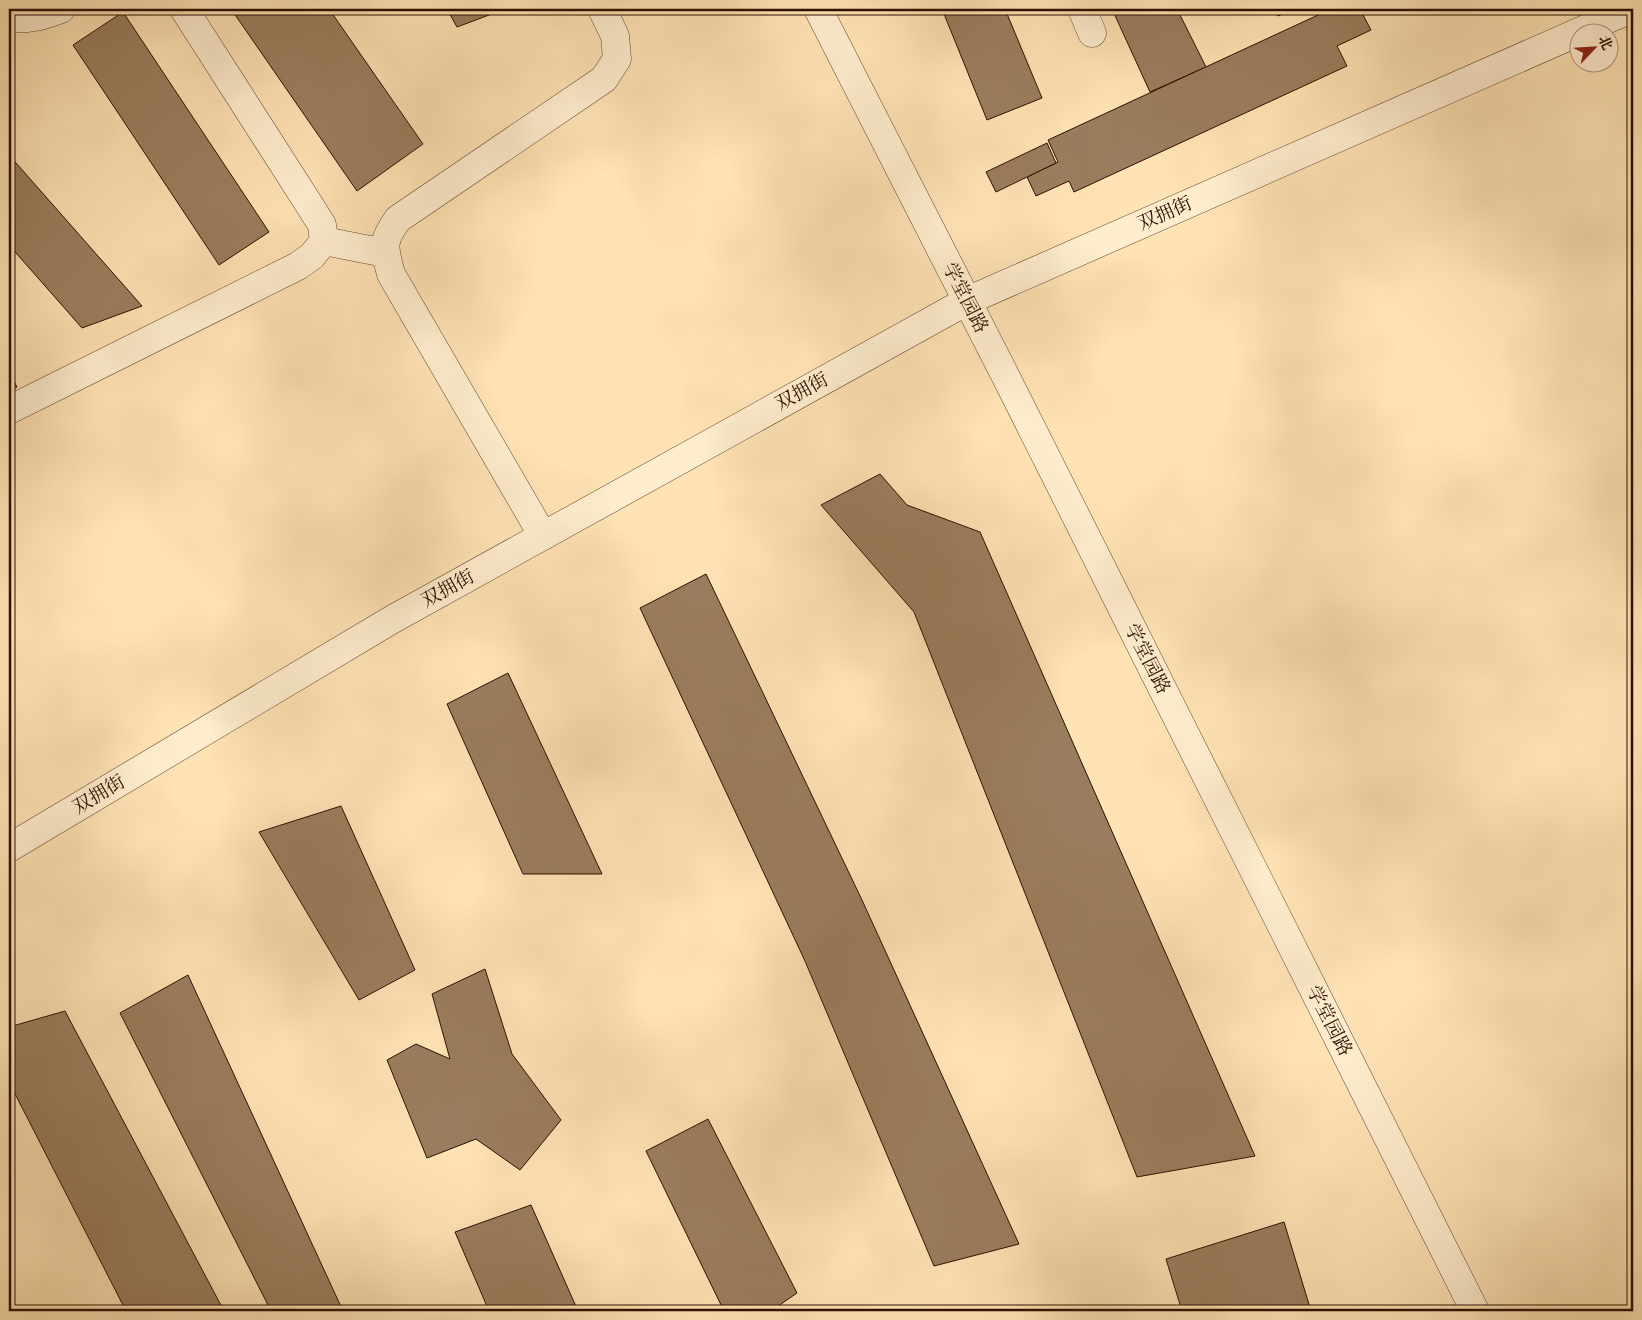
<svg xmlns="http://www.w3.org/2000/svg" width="1642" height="1320" viewBox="0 0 1642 1320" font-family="'IM FELL DW Pica','Noto Serif SC',serif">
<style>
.building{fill:#9a7d5e;stroke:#2c0f01}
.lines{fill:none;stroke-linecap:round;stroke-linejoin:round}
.minor-casing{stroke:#61442e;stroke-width:29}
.minor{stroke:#ffedce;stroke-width:28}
.labels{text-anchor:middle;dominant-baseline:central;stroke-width:4.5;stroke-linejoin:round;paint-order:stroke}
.street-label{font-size:19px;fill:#2c0f01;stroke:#ffedce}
</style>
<rect width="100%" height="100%" fill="#ffe3b4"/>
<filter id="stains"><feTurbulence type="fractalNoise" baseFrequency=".004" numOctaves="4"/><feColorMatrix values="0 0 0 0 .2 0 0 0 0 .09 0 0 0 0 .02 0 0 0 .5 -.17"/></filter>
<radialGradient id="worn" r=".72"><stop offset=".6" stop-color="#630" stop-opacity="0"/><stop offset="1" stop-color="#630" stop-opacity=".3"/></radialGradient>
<g class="building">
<path d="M231,9H329L423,144L357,191Z"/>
<path d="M447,9H505L457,27Z"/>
<path d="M942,9H1005L1042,98L987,120Z"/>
<path d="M1112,9H1177L1206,67L1150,92Z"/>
<path d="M1275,9H1294L1278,16Z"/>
<path d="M1331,9H1360L1371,30L1337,46L1347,66L1074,192L1069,181L1036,196L1027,177L1058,162L1048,140Z"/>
<path d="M123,12L269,232L219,265L73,45Z"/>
<path d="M1047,143L1056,163L996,192L986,172Z"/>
<path d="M9,155L142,306L82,328L9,245Z"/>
<path d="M9,372L17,387L9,392Z"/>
<path d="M880,474L907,505L980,532L1255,1156L1137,1177L914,612L821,505Z"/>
<path d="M706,574L862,900L1019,1244L934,1266L805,961L640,608Z"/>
<path d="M508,673L602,874H523L447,704Z"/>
<path d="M341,806L415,970L359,1000L259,832Z"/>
<path d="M485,969L512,1054L561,1120L520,1170L476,1139L427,1158L387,1060L416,1044L450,1059L432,994Z"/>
<path d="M188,975L343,1311H271L120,1013Z"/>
<path d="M65,1011L224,1311H126L9,1082V1027Z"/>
<path d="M708,1119L797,1293L771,1311H724L646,1151Z"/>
<path d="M531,1205L578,1311H489L455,1232Z"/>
<path d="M1284,1222L1311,1311H1182L1166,1259Z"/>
</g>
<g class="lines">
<g class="minor-casing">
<g id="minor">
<path d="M818,9L1008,381L1475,1311"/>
<path d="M1082,9L1092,33"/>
<path d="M9,18C28,20 43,16 61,9"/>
<path d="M324,241L385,253"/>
<path d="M9,410L298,266L312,256L324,241L322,225L312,209L184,9"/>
<path d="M543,536L391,274C384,247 381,242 398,219L604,79L617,59L615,36L602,9"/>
<path d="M9,848L393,619L967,301L1631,9"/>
</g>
</g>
<use href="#minor" class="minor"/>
</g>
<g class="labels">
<g class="street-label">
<text transform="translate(1165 214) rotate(-24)">双拥街</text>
<text transform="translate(965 298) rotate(63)">学堂园路</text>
<text transform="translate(802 392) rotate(-29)">双拥街</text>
<text transform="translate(448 589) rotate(-29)">双拥街</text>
<text transform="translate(1147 659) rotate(63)">学堂园路</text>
<text transform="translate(99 795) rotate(-31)">双拥街</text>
<text transform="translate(1329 1021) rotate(63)">学堂园路</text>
</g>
</g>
<rect width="1642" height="1320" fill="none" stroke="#ffe3b4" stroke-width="30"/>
<rect x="10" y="10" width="1622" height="1300" fill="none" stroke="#2c0f01" stroke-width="2.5"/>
<rect x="15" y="15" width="1612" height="1290" fill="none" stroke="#2c0f01"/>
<g transform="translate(1594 48) rotate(65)"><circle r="24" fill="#ffedce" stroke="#ab947c"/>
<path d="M0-4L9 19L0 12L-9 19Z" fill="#8f2418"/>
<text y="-8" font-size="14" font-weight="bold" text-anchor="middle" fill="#2c0f01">北</text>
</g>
<rect width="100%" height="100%" filter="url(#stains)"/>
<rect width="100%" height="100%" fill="url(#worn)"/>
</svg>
